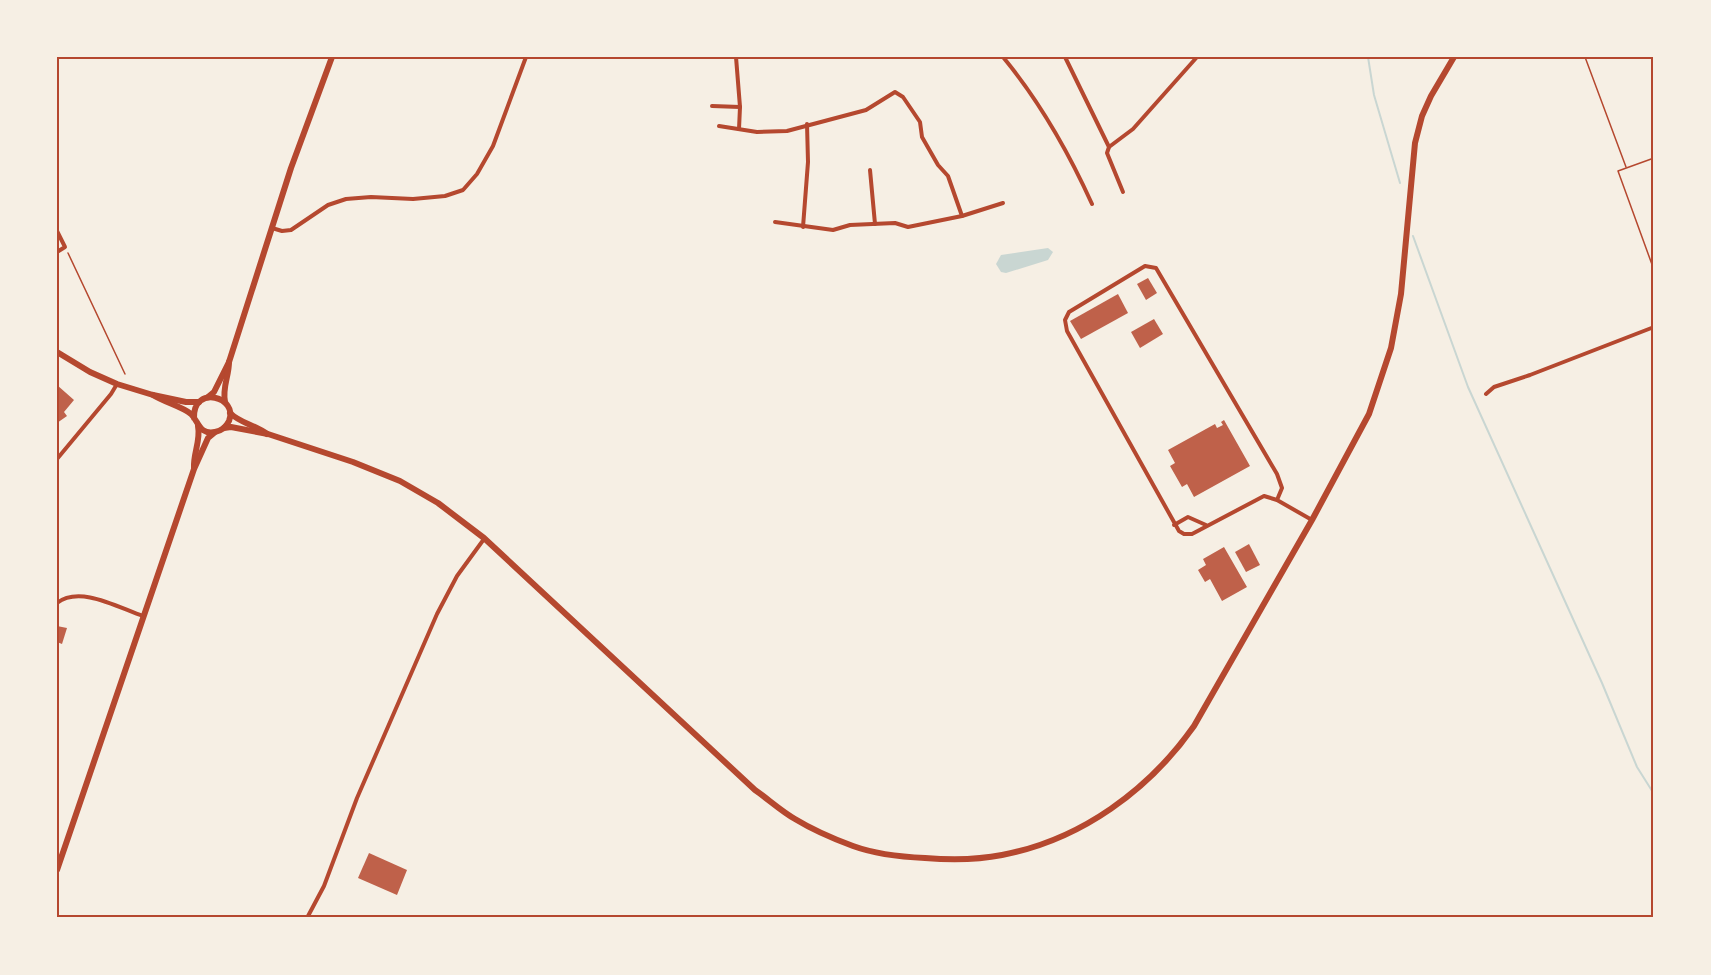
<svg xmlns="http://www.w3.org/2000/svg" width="1711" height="975" viewBox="0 0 1711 975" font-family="'Public Sans',sans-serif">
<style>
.water{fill:#c9d6d2}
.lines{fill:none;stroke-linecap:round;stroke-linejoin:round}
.stream{stroke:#c9d6d2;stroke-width:2}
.building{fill:#bf614a}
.path{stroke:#b5482f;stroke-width:1.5}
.minor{stroke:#b5482f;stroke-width:4}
.secondary{stroke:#b5482f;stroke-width:6}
.neatline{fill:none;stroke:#b5482f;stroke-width:2}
</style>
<rect width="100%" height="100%" fill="#f6efe4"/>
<path class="water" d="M1048,248L1053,252L1048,260L1006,273L1001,272L996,264L1001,255Z"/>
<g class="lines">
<g class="stream">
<path d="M1368,57L1374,95L1400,183"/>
<path d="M1413,236L1468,387L1602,683L1637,767L1654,794"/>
</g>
</g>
<g class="building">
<path d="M1148,278L1157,293L1146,300L1137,284Z"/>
<path d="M1118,294L1128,313L1081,339L1070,321Z"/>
<path d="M1154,319L1163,334L1140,348L1131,332Z"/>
<path d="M57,385L74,400L64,412L67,416L57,423Z"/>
<path d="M1224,420L1250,466L1194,497L1187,484L1182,487L1170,466L1175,463L1168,450L1215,424L1217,428L1223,425L1221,422Z"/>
<path d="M1249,544L1260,565L1246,572L1235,552Z"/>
<path d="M1224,547L1247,587L1222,601L1210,579L1205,582L1198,570L1206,565L1203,559Z"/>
<path d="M57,626L67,628L62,644L57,642Z"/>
<path d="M369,853L407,870L397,895L358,878Z"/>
</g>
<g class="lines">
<g class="path">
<path d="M1585,57L1626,167"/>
<path d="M1654,158L1618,171L1654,270"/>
<path d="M68,253L125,374"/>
</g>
<g class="minor">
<path d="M736,57L740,107L739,129"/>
<path d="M1003,57C1040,102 1068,151 1092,204"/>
<path d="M1065,57L1109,147L1107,153L1123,192"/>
<path d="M712,106L740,107"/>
<path d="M719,126L757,132L787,131L866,110L895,92L903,97L920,122L922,137L938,165L948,176L962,216"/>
<path d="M1109,147L1133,129L1197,57"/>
<path d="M870,170L875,224"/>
<path d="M775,222L833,230L850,225L895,223L908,227L962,216L1003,203"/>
<path d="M803,227L808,162L807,124"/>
<path d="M272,228L282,231L291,230L328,205L346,199L371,197L413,199L445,196L463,190L477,174L493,146L526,57"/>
<path d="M57,231L65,247L57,252"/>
<path d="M1486,394L1494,387L1530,375L1654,327"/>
<path d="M57,459L111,394L117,384"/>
<path d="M1277,500L1282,488L1277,474L1156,268L1145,266L1069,312L1065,320L1067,331L1179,531L1184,534H1192L1264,496L1277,500L1312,520"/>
<path d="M1174,525L1188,517L1206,525"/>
<path d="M57,603C80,585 119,608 143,616"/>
<path d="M307,918L324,886L357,798L437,614L457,576L484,539"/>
</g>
<g class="secondary">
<path d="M57,352L90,372L117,384L153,395L186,402H199"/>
<path d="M153,395C164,402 183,407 191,414C199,422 199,435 215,432C221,431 226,427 229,421C239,397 193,384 194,418"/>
<path d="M208,397L214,392L229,362L291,168L332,57"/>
<path d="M225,402C222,388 229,376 229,362"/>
<path d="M230,413C240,423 255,425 267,434"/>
<path d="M224,428L231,427L268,434L353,462L400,481L438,503L484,538L755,790C768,799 781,811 795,819C813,830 834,839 853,846C875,854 902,857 925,858C951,860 977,860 1002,855C1081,840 1149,790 1194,726L1312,520L1369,414L1391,348L1401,294L1415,143L1422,116L1431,96L1454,57"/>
<path d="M194,468C193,454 201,440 198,426"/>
<path d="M57,870L194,469L208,438L214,433"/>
</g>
</g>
<rect width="1711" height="975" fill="none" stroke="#f6efe4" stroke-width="117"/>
<rect x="58" y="58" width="1594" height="858" class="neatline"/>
</svg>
